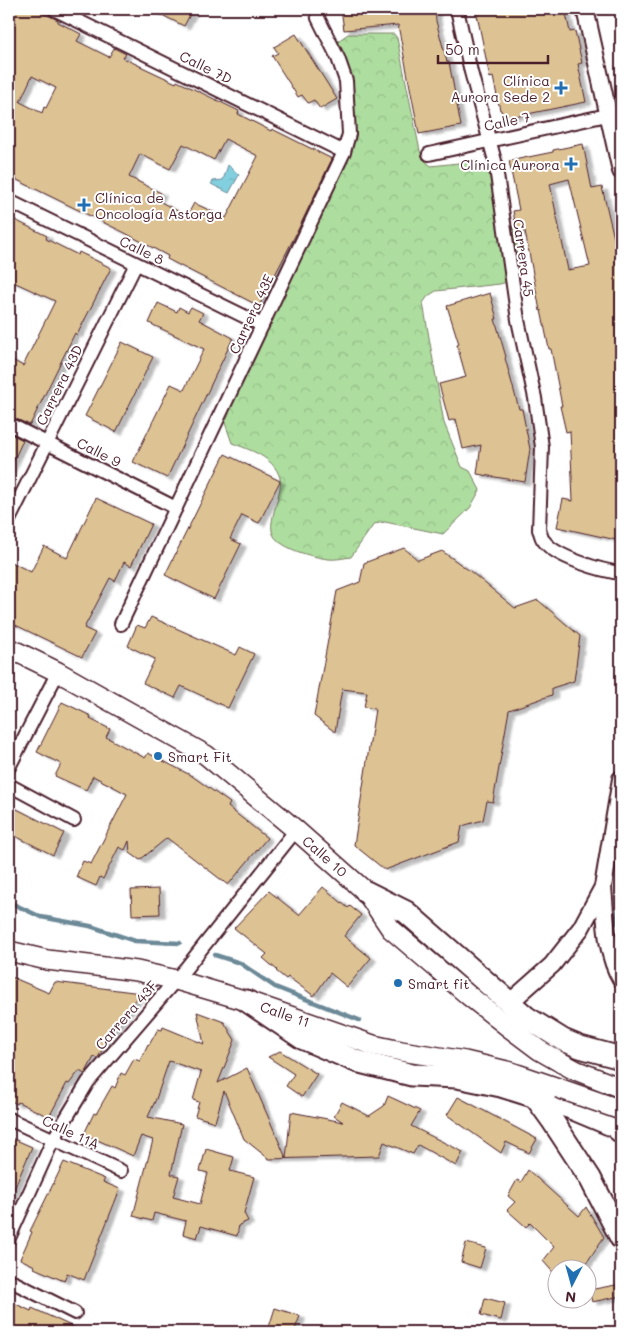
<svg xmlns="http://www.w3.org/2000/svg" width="630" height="1341" viewBox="0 0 630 1341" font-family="Mali,sans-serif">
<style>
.park{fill:url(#park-crowns);stroke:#7c7e65}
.water{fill:url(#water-ripples);stroke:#6c8997}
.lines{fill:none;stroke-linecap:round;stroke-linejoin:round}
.stream{stroke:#6c8997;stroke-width:4.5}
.building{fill:#ddc393;stroke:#4a1f2b;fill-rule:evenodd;filter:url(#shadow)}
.minor-casing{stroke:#4a1f2b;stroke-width:16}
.tertiary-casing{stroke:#4a1f2b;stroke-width:20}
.secondary-casing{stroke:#4a1f2b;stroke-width:22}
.primary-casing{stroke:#4a1f2b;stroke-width:25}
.minor{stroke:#fff;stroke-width:12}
.tertiary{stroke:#fff;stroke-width:16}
.secondary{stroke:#fff;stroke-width:19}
.primary{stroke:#fff;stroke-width:21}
.secondary-bridge-casing{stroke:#4a1f2b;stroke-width:22;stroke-linecap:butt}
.secondary-bridge{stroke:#fff;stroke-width:19}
.poi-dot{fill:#1f6fb2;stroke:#fff;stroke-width:2}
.labels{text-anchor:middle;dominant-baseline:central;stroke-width:4;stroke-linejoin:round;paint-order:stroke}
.street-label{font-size:14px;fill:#4a1f2b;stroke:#fff}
.poi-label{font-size:14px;fill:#4a1f2b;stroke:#fff;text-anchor:start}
</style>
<defs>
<pattern id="park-crowns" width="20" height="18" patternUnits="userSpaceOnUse" patternTransform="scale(1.25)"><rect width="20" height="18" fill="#adde9f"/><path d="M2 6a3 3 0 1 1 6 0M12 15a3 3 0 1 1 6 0" fill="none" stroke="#96be89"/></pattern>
<pattern id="water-ripples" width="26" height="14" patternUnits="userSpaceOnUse" patternTransform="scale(1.25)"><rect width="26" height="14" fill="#82d0df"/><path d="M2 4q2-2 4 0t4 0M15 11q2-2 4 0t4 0" fill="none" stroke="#72b2c0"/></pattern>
<filter id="shadow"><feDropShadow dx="5.5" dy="3" stdDeviation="1" flood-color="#0004"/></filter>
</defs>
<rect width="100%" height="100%" fill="#fff"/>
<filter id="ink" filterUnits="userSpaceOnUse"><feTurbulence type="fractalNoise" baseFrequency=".02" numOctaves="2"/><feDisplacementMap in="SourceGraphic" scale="10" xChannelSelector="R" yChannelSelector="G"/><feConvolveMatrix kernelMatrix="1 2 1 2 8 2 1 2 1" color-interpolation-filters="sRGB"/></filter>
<g filter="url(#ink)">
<path class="park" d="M348,34H394L397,38L420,151L423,159L431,166L476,161L488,167L504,182L507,204L517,244L516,265L510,281L500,284L436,291L428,296L423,303L444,423L462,467L470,471L480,490L470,508L443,534L385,522L374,524L351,557C343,558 335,560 328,559C313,557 275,548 272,531C269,518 283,491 280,478C274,457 250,450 232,443L224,420L343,168L351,81L338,41Z"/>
<path class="water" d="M228,165L239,175L229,193L211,184L213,181L223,180Z"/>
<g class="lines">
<g class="stream">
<path d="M621,9V12"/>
<path d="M9,902L41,917L90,926L135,941L180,943"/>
<path d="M616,923L621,897"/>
<path d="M215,955L240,963L275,987L359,1020"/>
</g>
</g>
<g class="building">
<path d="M14,9H34L58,20V22L81,34L77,41L109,57L114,48L126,54L123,58L176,83L177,81L239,111L238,114L271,131L272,129L332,159L297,232L259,306L167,259L168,256L127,234L9,176V20ZM32,76L56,88L46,108L44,107L42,113L20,102ZM225,139L258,156L226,218L194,203L187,216L157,200L161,193L129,177L140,154L170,169L183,144L214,160Z"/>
<path d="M150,9H193L184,26Z"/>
<path d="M341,9H435L436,21L447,62H449L461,126L419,134L398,25L344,30Z"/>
<path d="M482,9H565L570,32L575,31L582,63L578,64L586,102L503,119L501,110H500L493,77L490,78L476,10Z"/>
<path d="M296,34L337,99L320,109L314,100L308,103L302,95L298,97L272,56L278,53L274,47Z"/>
<path d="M583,144L592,189L602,187L621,268V541L557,527L563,499L573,501L570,431L566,432L560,406H562L551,349H549L541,310L540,311L525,231L517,233L513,211L519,210L509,161L553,152V150ZM569,179L590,266L568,270L550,184Z"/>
<path d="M9,217L47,236L46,239L78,255L79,252L111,268L77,335L75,333L30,425L9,416V358L23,366L55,301L9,280Z"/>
<path d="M490,293L497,319H495L506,357L505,358L519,409H522L530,449L525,482L477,474L481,445L463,449L456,419L449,421L439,384L466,377L457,345L459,344L447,306Z"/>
<path d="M158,303L177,312L179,307L188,312L191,307L203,313L199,320L233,338L167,478L133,462L171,384L184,390L204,349L149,323Z"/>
<path d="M122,342L153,357L116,432L85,416Z"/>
<path d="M9,433L23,440L9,471Z"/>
<path d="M225,454L280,481L259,523L242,515L230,539L241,544L214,599L165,575Z"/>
<path d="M96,498L151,524L131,566L124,562L115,581L110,578L84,628L95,633L82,657L9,622V561L31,572L44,546L67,558Z"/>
<path d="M404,548L418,560L442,551L470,571L515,608L538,600L580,636L574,681L552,688V695L509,710L493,802L487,801L483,820L462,826L459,842L385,870L354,845L375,709L364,707L367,692L342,689L335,732L314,716L337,591L360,582L364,563Z"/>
<path d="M151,617L236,655L240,647L254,654L228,708L181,686L175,698L143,683L155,659L128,646L137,625L145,628Z"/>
<path d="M62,702L91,716L90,719L110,729L106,737L145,758L148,753L192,776L230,803L228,807L267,838L228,885L167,838L140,860L130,853L129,841L125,850L119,847L103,879L100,877L96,886L76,877L83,861L91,864L127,794L93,776L86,790L55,776L61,764L37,752Z"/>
<path d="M9,805L64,833L53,855L9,833Z"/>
<path d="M323,887L348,908L350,906L361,915L344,936L371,958L347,987L330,973L314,996L288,977L286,979L276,971L277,970L263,958L267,954L234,928L269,891L299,915Z"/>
<path d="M159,889L160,914L132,915L131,890Z"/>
<path d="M9,976L49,993L55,982L141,993L111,1032L98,1058L94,1057L85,1074L79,1071L69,1084L67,1083L49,1117L18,1102L17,1104L9,1100Z"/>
<path d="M197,1012L224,1022L235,1040L218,1083L247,1068L286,1158L291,1112L343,1122L334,1116L342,1102L369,1116L384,1106L388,1096L420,1111L411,1126L463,1152L456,1166L418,1145L413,1154L384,1142L379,1156L269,1159L244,1139L224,1091L215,1122L195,1116L199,1102L193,1100L201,1072L169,1061L156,1099L148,1117L182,1124L171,1174L179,1176L173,1197L200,1204L208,1173L200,1171L206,1149L234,1157L230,1171L254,1177L244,1213L248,1221L239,1225L237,1236L201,1226L197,1238L183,1234L186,1221L154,1213L152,1221L133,1216L153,1140L141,1136L133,1156L84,1134L94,1113L96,1114L112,1086L115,1088L121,1073L125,1075L134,1059L140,1061L148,1044L149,1045L158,1029L162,1030L163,1027L204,1044Z"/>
<path d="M280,1051L317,1074L302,1097L286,1086L294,1074L268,1057Z"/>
<path d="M458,1097L537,1139L529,1153L506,1142L501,1153L447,1115Z"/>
<path d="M9,1137L32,1147L9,1201Z"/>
<path d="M64,1162L105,1179L103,1182L120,1189L84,1280L67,1273L64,1281L34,1268L35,1266L20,1259L32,1232L30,1231Z"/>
<path d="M528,1170L579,1216L586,1207L604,1237L583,1268H558V1278L543,1261L554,1247L530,1223L526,1227L507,1210L515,1202L508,1196L517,1180L521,1182Z"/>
<path d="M466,1243L486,1248L480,1268L461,1262Z"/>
<path d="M621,1284V1296L592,1302L589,1290Z"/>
<path d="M485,1298L505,1303L501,1320L481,1315Z"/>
<path d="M9,1301L31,1311L32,1308L84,1332H9Z"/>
<path d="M275,1308L300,1316L294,1332H285L269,1327Z"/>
</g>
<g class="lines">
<g class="minor-casing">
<g id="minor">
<path d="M54,9L344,152"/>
<path d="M457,9L471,72L495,161L518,320L535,398L542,447L539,530C541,533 541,539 544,541C555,557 602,571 621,573"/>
<path d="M429,154L621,112"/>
<path d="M9,201L262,325"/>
<path d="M9,424L176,508"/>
<path d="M9,520L136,264"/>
<path d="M121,624L344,152L349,134L346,81L338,58L318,18L317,9"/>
<path d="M9,767L58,672"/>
<path d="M9,785L74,820"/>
<path d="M9,1119L121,1171"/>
<path d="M9,1238L53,1140L88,1082L186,968L296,830"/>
<path d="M9,1280L75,1313"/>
</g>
</g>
<g class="tertiary-casing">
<g id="tertiary">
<path d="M585,9L621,171"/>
<path d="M603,887C606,918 605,952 621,979"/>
<path d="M508,1004L552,965L581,928L603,887L621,779"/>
</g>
</g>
<g class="secondary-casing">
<g id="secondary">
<path d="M9,648L58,672L206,755L296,830L366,892L391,929L468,995L511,1029L539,1050L560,1062"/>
<path d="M9,951L47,960L137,971L176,980L247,1001L373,1045L401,1051L465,1061L511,1072L558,1088"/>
</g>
</g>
<g class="primary-casing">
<g id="primary">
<path d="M366,892L406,912L526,1017L563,1040L580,1047L621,1058"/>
<path d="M247,1001L302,1038L356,1061L412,1075L457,1077L501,1086L571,1108L614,1126L621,1132"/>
<path d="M534,1095L552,1120L590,1178L621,1238"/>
</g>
</g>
<use href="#minor" class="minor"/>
<use href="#tertiary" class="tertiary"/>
<use href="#secondary" class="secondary"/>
<use href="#primary" class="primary"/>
<g class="secondary-bridge-casing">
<g id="secondary-bridge">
<path d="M560,1062L575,1070L621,1088"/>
<path d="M558,1088L621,1110"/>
</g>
</g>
<use href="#secondary-bridge" class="secondary-bridge"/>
</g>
</g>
<g class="poi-dot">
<path d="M558.5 80.5h5v5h5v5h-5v5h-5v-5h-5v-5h5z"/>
<path d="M568.5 156.5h5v5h5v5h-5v5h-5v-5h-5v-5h5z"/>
<path d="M81.5 197.5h5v5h5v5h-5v5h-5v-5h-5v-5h5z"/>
<circle cx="158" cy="756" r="5"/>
<circle cx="398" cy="983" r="5"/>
</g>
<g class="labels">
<g class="street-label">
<text transform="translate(206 67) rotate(26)">Calle 7D</text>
<text transform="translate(507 121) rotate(-12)">Calle 7</text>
<text transform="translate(142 250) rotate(26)">Calle 8</text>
<text transform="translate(524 258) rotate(82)">Carrera 45</text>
<text transform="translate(251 314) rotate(-65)">Carrera 43E</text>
<text transform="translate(59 385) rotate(-64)">Carrera 43D</text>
<text transform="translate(99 452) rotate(27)">Calle 9</text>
<text transform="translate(325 856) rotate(41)">Calle 10</text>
<text transform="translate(285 1014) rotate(19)">Calle 11</text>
<text transform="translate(126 1015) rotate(-49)">Carrera 43F</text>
<text transform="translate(71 1132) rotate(25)">Calle 11A</text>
</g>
<g class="poi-label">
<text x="550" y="80" text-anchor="end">Clínica<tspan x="550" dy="16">Aurora Sede 2</tspan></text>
<text x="560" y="164" text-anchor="end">Clínica Aurora</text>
<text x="95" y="197">Clínica de<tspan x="95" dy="16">Oncología Astorga</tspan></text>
<text x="168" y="756">Smart Fit</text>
<text x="408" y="983">Smart fit</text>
</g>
</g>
<rect width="630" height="1341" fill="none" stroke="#fff" stroke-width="30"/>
<rect x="15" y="15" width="600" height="1311" fill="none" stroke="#4a1f2b" stroke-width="2" filter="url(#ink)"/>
<g transform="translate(572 1284) rotate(186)"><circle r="24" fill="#ffffff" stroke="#b7a5aa"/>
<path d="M0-4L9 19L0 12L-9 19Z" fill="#1f6fb2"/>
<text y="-8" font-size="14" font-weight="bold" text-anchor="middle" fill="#4a1f2b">N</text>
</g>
<path d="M438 55v8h110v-8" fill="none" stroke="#4a1f2b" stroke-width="2.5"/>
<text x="445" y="55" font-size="15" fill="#4a1f2b" stroke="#ffffff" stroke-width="4" paint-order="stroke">50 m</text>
</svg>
